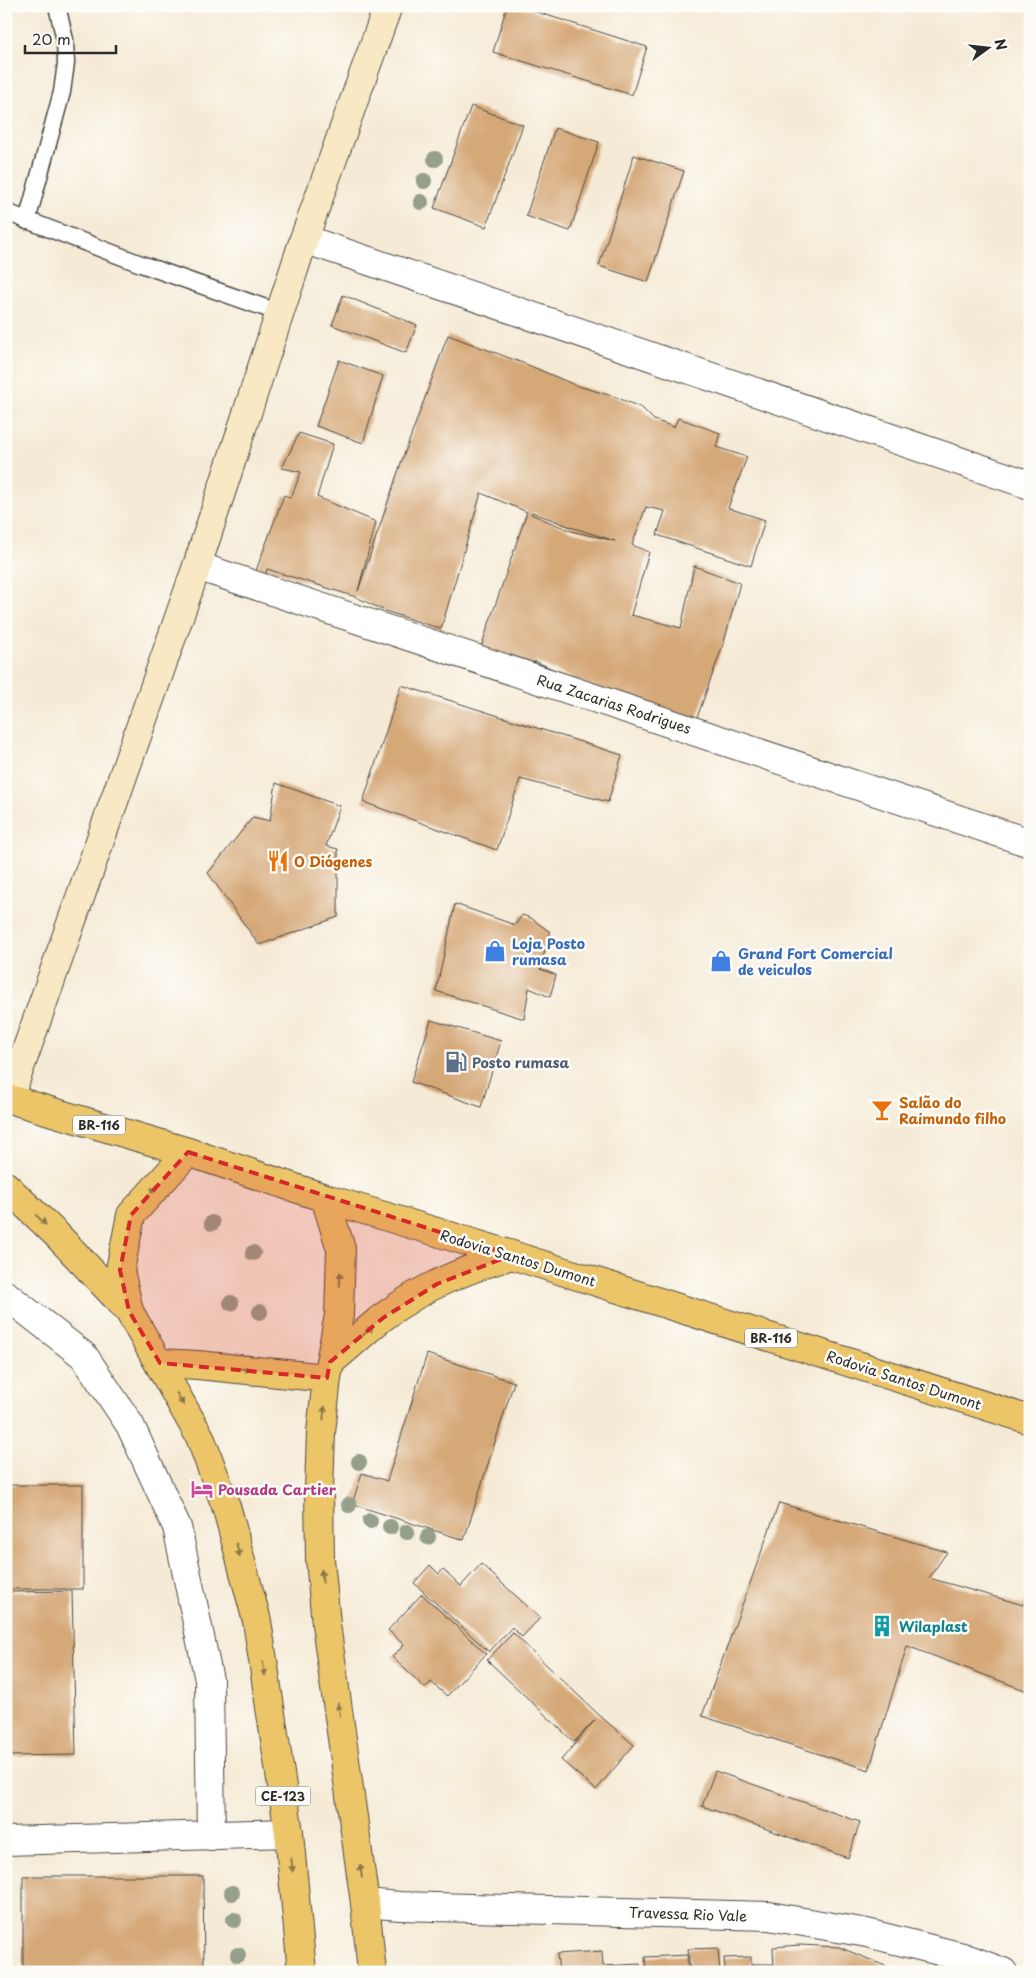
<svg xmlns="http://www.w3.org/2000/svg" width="1036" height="1978" viewBox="0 0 1036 1978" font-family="'Playpen Sans',sans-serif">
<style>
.building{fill:#d5a878;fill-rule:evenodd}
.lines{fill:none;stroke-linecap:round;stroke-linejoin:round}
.lane-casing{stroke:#494844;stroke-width:19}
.street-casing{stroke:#494844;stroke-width:30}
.secondary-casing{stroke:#494844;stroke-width:30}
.primary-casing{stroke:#494844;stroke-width:30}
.highway-casing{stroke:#494844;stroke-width:30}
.lane{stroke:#fff;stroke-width:16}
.street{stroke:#fff;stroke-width:28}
.secondary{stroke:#f8e8c3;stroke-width:28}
.primary{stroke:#edc569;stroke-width:28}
.highway{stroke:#edc569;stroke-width:28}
.tree{fill:#959f8b}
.oneway{fill:#8c784a}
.marked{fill:#d62828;fill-opacity:0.2;stroke:#d62828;stroke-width:4;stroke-dasharray:10 6;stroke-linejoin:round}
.labels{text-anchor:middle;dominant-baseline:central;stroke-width:5;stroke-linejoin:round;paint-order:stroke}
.shield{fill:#fdfcf7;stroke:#6a6a68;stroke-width:1}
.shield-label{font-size:12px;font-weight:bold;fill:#2b2b2b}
.street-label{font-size:14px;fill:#2b2b2b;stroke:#fdfcf7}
.food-label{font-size:14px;font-weight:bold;fill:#c56008;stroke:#fdfcf7;text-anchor:start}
.shop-label{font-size:14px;font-weight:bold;fill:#366cbe;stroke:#fdfcf7;text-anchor:start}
.service-label{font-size:14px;font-weight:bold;fill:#4e5e75;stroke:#fdfcf7;text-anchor:start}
.hotel-label{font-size:14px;font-weight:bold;fill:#b23c85;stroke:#fdfcf7;text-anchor:start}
.culture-label{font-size:14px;font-weight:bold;fill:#0d838f;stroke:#fdfcf7;text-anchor:start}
</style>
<rect width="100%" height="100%" fill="#fdfcf7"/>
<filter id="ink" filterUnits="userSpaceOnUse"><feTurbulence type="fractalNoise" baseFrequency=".02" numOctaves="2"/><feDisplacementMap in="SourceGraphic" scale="10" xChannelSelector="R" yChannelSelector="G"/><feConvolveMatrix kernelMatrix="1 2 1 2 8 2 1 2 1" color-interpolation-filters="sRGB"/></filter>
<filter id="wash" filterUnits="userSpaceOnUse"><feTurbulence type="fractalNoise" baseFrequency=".0096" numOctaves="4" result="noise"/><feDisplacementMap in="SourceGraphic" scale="20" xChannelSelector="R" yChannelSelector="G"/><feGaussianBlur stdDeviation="1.12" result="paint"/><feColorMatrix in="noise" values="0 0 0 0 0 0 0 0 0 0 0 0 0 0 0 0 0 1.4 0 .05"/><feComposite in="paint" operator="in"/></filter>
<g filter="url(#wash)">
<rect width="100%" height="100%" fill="#f5ead5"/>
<g id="blocks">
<g class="building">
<path d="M507,6H518L647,47L632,95L493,52Z"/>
<path d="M471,106L523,125L486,227L434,208Z"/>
<path d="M555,128L599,142L570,231L526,216Z"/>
<path d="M634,155L684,171L648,282L599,266Z"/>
<path d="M343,295L417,325L406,353L332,325Z"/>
<path d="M448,335L528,365L575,385L616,397L642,408L654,420L674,427L678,418L720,433L716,447L747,457L728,508L765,520L751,566L657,535L665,511L646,507L632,545L649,552L631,615L681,628L694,566L740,583L724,642L695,723L578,681L535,661L532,673L478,656L527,512L481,493L441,629L385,611L356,597L267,569L264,580L254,576L284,495L291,498L301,472L282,468L299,433L333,444L317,497L376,522L358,591L401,463ZM532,512L571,527L615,541L571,531L531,514Z"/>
<path d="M339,360L383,376L363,443L316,426Z"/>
<path d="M401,685L622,755L608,802L520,779L497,850L363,802Z"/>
<path d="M276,783L340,806L326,846L338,849V917L259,945L208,873L253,817L270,821Z"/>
<path d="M455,904L515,925L522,915L531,918L550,932L540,969L556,975L550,997L529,988L524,1019L436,991Z"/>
<path d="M431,1020L501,1041L481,1107L411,1082Z"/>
<path d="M427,1354L514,1382L464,1540L352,1504L362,1473L387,1481Z"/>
<rect x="6" y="1485" width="77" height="104"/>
<path d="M779,1503L947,1552L929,1578L1023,1605L1030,1591V1692L907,1646L869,1770L702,1716Z"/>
<path d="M481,1564L540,1618L522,1637L512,1627L489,1652L414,1583L430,1565L439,1574L443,1569L461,1586Z"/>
<path d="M72,1591L76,1755L6,1756V1592Z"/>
<path d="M422,1594L486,1654L447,1696L431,1682L425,1688L392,1657L404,1645L388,1630Z"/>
<path d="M513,1633L599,1715L634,1745L596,1790L561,1760L595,1720L574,1742L487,1660Z"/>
<path d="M715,1771L860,1822L848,1858L702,1806Z"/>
<path d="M23,1876H203L204,1972H23Z"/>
<path d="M800,1945L839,1947L895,1970L894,1972H774L773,1947Z"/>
<path d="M718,1948L720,1972H690L688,1949Z"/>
<path d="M602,1951L603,1966L640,1964L641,1972H559L557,1954Z"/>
<path d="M687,1955L688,1972H646L645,1957Z"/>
<path d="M751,1957V1972H725L724,1958Z"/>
<path d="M753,1964H772V1972H754Z"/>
</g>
</g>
</g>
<g filter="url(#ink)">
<use href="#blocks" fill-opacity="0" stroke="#494844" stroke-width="1"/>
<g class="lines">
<g class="lane-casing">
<g id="lane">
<path d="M6,212L141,264L280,313"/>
<path d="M27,221L62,92L66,63L65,40L57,6"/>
</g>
</g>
<g class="street-casing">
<g id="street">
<path d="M304,239L1030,485"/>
<path d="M197,566L1030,843"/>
<path d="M6,1295L84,1356L130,1425L177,1527L209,1680L211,1836"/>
<path d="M6,1841L289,1833"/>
<path d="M365,1903L400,1906L769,1916L867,1933L963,1957L1003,1972"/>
</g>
</g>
<g class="secondary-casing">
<path id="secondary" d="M9,1099L197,566L304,239L388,6"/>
</g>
<g class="primary-casing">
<g id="primary">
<path d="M188,1152L131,1215L120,1270L129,1311L200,1437L227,1509L257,1621L289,1833L302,1972"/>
<path d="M325,1198L341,1249L339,1315L327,1378L321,1432L319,1490L320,1559L326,1624L365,1903L372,1972"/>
<path d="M160,1363L198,1365L327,1378"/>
</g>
</g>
<g class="highway-casing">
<g id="highway">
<path d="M6,1098L188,1152L325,1198L512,1255L1030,1420"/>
<path d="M6,1186L58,1236L129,1311"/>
<path d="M330,1362C348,1348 365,1331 383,1317C424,1286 464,1270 512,1255"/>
</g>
</g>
<use href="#lane" class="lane"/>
<use href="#street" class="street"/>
<use href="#secondary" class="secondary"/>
<use href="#primary" class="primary"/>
<use href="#highway" class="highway"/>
</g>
<g class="tree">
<circle cx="435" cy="159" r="8"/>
<circle cx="424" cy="181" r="8"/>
<circle cx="421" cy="202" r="8"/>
<circle cx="212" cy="1223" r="8"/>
<circle cx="253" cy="1253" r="8"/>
<circle cx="231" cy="1303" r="8"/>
<circle cx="260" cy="1312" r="8"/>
<circle cx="359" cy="1462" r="8"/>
<circle cx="349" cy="1505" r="8"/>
<circle cx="370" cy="1521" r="8"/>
<circle cx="390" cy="1527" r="8"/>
<circle cx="407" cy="1532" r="8"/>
<circle cx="428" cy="1537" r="8"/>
<circle cx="232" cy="1893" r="8"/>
<circle cx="234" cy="1920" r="8"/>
<circle cx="238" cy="1955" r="8"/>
</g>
<defs><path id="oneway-solid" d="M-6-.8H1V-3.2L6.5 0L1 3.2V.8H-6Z" transform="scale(1.25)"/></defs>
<g class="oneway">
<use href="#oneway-solid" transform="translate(155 1188) rotate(132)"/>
<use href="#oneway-solid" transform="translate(41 1220) rotate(44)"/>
<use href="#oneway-solid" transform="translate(340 1279) rotate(-88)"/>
<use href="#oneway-solid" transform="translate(368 1331) rotate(-41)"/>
<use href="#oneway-solid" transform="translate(244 1369) rotate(6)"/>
<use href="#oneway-solid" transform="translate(180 1399) rotate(61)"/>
<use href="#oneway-solid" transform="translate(324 1413) rotate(-84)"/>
<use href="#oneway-solid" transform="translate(238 1550) rotate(75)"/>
<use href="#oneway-solid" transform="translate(322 1576) rotate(-95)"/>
<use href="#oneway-solid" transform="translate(264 1669) rotate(81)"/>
<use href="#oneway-solid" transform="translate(339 1710) rotate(-99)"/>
<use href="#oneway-solid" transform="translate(292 1865) rotate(84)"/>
<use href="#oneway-solid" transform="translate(361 1871) rotate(-98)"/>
</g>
</g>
<path class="marked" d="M188,1152L512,1255L437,1284L383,1318L330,1362L327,1378L160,1363L129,1311L120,1270L131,1215Z"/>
<defs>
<g id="restaurant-bare" transform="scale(1.725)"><path d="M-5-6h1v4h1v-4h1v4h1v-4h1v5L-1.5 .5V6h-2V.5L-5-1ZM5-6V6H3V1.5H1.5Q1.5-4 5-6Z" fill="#e8710a" stroke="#fdfcf7" stroke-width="2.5" paint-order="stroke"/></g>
<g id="shop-bare" transform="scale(1.725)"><path d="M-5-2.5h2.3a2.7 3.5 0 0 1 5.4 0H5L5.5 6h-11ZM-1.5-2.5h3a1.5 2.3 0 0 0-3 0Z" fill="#3f7fe0" stroke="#fdfcf7" stroke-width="2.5" paint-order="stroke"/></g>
<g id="fuel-bare" transform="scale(1.725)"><path d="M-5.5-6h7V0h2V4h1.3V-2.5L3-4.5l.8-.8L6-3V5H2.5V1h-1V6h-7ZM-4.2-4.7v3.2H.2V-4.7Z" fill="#5c6f8a" stroke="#fdfcf7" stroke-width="2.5" paint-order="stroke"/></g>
<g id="bar-bare" transform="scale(1.725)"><path d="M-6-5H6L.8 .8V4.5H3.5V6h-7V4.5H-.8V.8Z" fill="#e8710a" stroke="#fdfcf7" stroke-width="2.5" paint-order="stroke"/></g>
<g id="hotel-bare" transform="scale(1.725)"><path d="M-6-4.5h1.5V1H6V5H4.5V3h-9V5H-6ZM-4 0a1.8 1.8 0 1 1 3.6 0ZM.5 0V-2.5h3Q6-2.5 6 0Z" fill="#d1479c" stroke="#fdfcf7" stroke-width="2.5" paint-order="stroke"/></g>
<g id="building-bare" transform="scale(1.725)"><path d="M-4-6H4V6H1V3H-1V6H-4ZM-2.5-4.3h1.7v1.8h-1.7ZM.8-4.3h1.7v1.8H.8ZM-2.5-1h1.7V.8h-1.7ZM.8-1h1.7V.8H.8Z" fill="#0f9aa8" stroke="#fdfcf7" stroke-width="2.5" paint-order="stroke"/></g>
</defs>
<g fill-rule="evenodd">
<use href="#restaurant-bare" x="278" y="861"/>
<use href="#shop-bare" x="495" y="951"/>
<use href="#shop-bare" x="721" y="961"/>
<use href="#fuel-bare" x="456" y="1062"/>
<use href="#bar-bare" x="882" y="1110"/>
<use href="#hotel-bare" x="202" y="1489"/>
<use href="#building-bare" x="882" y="1626"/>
</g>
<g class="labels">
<g class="shield">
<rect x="73" y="1115.5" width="52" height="19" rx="4"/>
<rect x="745" y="1328.5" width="52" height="19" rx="4"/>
<rect x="255.5" y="1786.5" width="55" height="19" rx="4"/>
</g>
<g class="shield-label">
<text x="99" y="1125">BR-116</text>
<text x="771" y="1338">BR-116</text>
<text x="283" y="1796">CE-123</text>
</g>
<g class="street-label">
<text transform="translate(614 704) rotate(18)">Rua Zacarias Rodrigues</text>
<text transform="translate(518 1258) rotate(17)">Rodovia Santos Dumont</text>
<text transform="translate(904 1380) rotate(18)">Rodovia Santos Dumont</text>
<text transform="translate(688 1914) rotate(2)">Travessa Rio Vale</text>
</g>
<g class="food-label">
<text x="294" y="861">O Diógenes</text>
<text x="899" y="1102">Salão do<tspan x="899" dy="16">Raimundo filho</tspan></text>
</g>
<g class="shop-label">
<text x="512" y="943">Loja Posto<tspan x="512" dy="16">rumasa</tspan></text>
<text x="738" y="953">Grand Fort Comercial<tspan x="738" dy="16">de veiculos</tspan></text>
</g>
<g class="service-label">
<text x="472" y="1062">Posto rumasa</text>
</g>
<g class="hotel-label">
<text x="218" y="1489">Pousada Cartier</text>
</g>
<g class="culture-label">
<text x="899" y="1626">Wilaplast</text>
</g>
</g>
<rect width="1036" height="1978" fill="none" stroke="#fdfcf7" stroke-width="25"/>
<g transform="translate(988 48) rotate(75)" stroke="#fdfcf7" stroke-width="4" paint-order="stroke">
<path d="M0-4L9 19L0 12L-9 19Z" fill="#2b2b2b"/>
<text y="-8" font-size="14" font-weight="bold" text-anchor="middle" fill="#2b2b2b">N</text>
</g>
<path d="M25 45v8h91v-8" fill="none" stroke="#2b2b2b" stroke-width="2.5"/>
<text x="32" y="45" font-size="15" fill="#2b2b2b" stroke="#fdfcf7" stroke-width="4" paint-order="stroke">20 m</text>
</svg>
